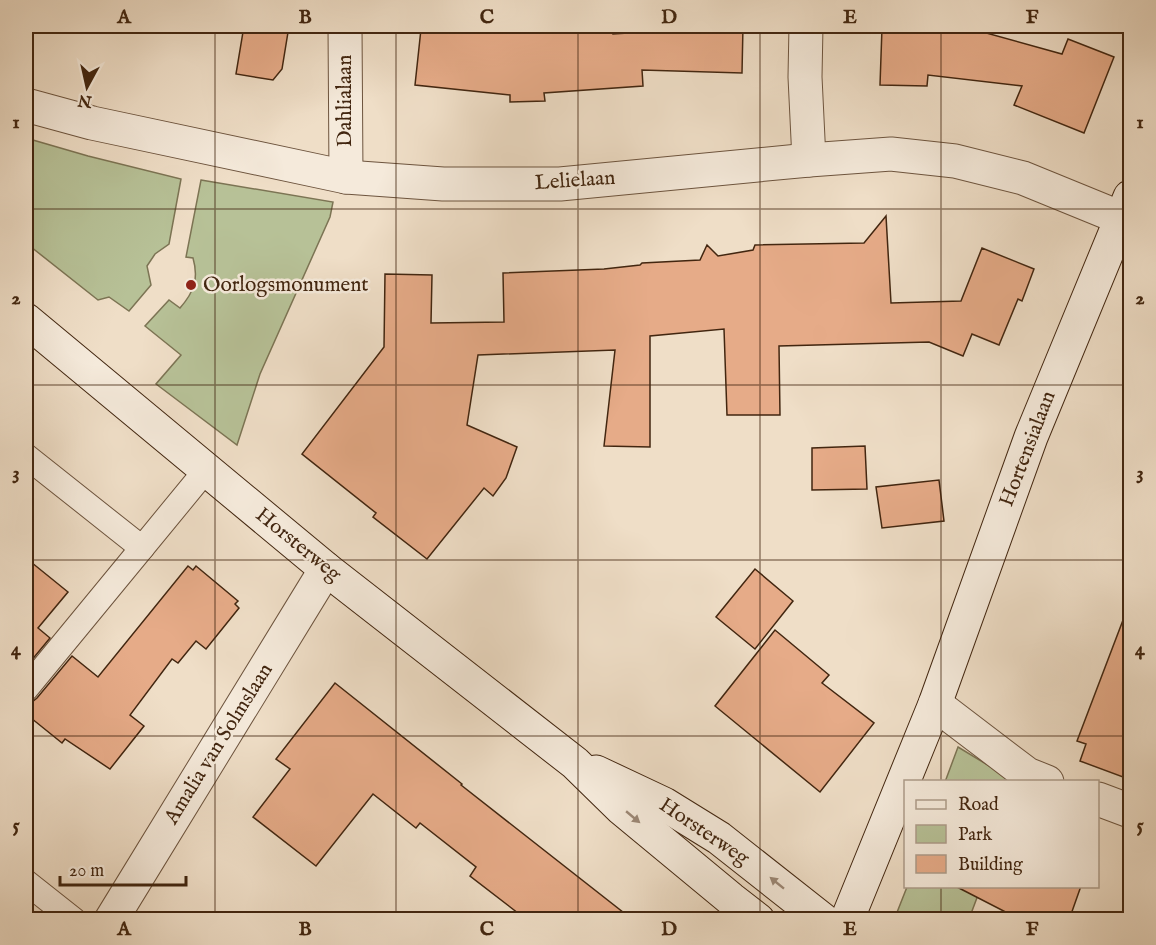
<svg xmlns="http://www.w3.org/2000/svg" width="1156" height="945" viewBox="0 0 1156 945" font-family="'IM FELL English',serif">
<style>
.green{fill:#b7c197;stroke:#7c7454;stroke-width:1.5}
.building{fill:#e6ab88;stroke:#422610;stroke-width:1.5}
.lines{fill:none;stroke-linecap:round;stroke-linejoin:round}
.lane-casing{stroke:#6d543e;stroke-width:26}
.street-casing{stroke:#6d543e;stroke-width:35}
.secondary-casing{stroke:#422610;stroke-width:35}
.lane{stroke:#f5eadb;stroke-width:24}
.street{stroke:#f5eadb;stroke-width:33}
.secondary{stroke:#f5eadb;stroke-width:33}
.oneway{fill:#9c8876}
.grid{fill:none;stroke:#422610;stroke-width:1.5;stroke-opacity:0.55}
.poi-dot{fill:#8f2418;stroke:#f5eadb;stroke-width:2}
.labels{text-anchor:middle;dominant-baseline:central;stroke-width:5;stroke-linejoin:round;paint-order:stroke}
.street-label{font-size:21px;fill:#422610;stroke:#f5eadb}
.poi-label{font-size:21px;fill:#422610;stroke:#f5eadb;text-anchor:start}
.neatline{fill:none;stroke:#422610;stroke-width:2}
.grid-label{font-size:20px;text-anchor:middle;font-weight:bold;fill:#422610}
</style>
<rect width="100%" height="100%" fill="#efdec7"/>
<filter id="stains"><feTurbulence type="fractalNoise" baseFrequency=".00333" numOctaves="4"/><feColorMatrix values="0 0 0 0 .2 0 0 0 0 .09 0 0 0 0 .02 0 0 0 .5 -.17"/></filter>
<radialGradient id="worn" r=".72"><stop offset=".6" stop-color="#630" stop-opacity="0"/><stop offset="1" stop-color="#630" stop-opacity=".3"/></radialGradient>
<g class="green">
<path d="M26,138L88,156L181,179L169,244L155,254L147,266L151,285L129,311L109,297L98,300L26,243Z"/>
<path d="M201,180L333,202L330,217L260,374L237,445L156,384L181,355L145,326L169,300L180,308C194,292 199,279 193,258L186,257Z"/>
<path d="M958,747L1014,781L945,782Z"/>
<path d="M907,887H981L969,919L894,920Z"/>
</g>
<g class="building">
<path d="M244,26H289L282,69L273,80L236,74Z"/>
<path d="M436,26H613V34L692,29V26H743L742,73L642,70L643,86L544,93L545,101L510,102V95L415,85L421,29L435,30Z"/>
<path d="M936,26H961L1062,54L1068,39L1114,57L1084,133L1014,105L1022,86L928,75L927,86L880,85L882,28L936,29Z"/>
<path d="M886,216L891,303L961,301L982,248L1034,269L1022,301L1018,299L999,345L972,334L963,356L929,342L779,346L780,415H727L724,329L650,336V447L604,446L615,350L478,355L467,425L517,447L506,478L493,496L484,488L427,559L373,517L376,513L302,454L384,347L385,274L432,275L431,323L504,322L503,273L604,269L640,265L642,263L700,260L707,245L718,256L753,250L755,245L864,243Z"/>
<path d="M865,446L867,489L812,490V448Z"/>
<path d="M939,480L944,521L882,528L876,487Z"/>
<path d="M26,558L68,592L38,628L50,638L26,667Z"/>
<path d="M188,566L193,570L196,566L238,601L235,604L239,608L206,649L196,641L178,663L172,659L130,715L144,726L110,769L65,739L62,743L26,714V703L32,702L37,698L72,656L98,677Z"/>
<path d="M755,569L793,601L755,649L716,617Z"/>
<path d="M1128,607L1131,608V780L1080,761L1086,744L1077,741Z"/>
<path d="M775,630L829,675L822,683L874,723L820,792L715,706Z"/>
<path d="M335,683L462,784L461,785L633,920H527L470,876L476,867L420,823L416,828L373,794L316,866L253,817L290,769L276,759Z"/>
<path d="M955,886H1081L1069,920H1021Z"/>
</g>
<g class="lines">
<g class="lane-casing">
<g id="lane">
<path d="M26,456L142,548L206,470"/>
<path d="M26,689L142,548"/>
<path d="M26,882L74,920"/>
</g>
</g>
<g class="street-casing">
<g id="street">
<path d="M345,26L346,177"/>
<path d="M806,26L805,77L809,160"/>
<path d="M26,105L92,123L346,177L443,184H560L809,160L891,154L955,161L1023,178L1121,218"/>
<path d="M935,704L1027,774L1047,782"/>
<path d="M1098,799L1130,811"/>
<path d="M111,920L326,569"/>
</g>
</g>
<g class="secondary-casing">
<g id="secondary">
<path d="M26,320L326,569L575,763L621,808L731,899L758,920"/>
<path d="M596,772L664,804L719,838L823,920"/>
<path d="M847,920L935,704L1031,437L1130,197"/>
</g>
</g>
<use href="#lane" class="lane"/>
<use href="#street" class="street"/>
<use href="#secondary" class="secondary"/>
</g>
<defs><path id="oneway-solid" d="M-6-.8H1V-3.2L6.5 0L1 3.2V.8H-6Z" transform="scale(1.5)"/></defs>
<g class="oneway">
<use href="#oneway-solid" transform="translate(633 817) rotate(40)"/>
<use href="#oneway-solid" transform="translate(777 883) rotate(-141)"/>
</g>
<path class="grid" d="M215,26V920M396,26V920M578,26V920M760,26V920M941,26V782M26,209H1130M26,385H1130M26,560H1130M26,736H1130M941,886V920"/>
<circle class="poi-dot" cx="191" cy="285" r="6"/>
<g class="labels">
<g class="street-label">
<text transform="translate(345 101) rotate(-90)">Dahlialaan</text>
<text transform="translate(575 181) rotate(-4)">Lelielaan</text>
<text transform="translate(1028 449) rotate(-69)">Hortensialaan</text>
<text transform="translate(298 545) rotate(39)">Horsterweg</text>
<text transform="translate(219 744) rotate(-58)">Amalia van Solmslaan</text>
<text transform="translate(704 832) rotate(34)">Horsterweg</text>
</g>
<g class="poi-label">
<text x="203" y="285">Oorlogsmonument</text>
</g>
</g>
<rect width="1156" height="945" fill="none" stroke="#efdec7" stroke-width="66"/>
<rect x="904" y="780" width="195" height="108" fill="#f5eadb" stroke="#ad9c8a" stroke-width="1.5"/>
<rect x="916" y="800" width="30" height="9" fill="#f5eadb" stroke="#ad9c8a" stroke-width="1.5"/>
<text x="958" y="810" font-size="18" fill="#422610">Road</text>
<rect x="916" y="825" width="30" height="18" fill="#b7c197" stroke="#ad9c8a" stroke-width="1.5"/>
<text x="958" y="840" font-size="18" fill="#422610">Park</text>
<rect x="916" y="855" width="30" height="18" fill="#e6ab88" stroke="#ad9c8a" stroke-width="1.5"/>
<text x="958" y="870" font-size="18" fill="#422610">Building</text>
<g transform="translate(87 87) rotate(188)" stroke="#f5eadb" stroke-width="4.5" paint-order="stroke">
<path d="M0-4.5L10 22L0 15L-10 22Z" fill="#422610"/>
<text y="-9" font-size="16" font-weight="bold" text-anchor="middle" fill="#422610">N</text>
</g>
<path d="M60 876v9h126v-9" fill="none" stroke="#422610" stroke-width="3"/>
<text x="69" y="876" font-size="18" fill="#422610" stroke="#f5eadb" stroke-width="4.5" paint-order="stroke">20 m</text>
<rect x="33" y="33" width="1090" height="879" class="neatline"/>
<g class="grid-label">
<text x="124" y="23">A</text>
<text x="305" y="23">B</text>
<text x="487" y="23">C</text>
<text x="669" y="23">D</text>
<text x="850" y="23">E</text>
<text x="1032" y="23">F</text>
<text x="16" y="128">1</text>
<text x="1140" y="128">1</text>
<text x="16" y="304">2</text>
<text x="1140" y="304">2</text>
<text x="16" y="479">3</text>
<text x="1140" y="479">3</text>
<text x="16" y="655">4</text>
<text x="1140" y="655">4</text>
<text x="16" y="831">5</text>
<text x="1140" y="831">5</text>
<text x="124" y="935">A</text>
<text x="305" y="935">B</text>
<text x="487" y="935">C</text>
<text x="669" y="935">D</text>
<text x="850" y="935">E</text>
<text x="1032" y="935">F</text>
</g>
<rect width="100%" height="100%" filter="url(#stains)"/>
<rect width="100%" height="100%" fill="url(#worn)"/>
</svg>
